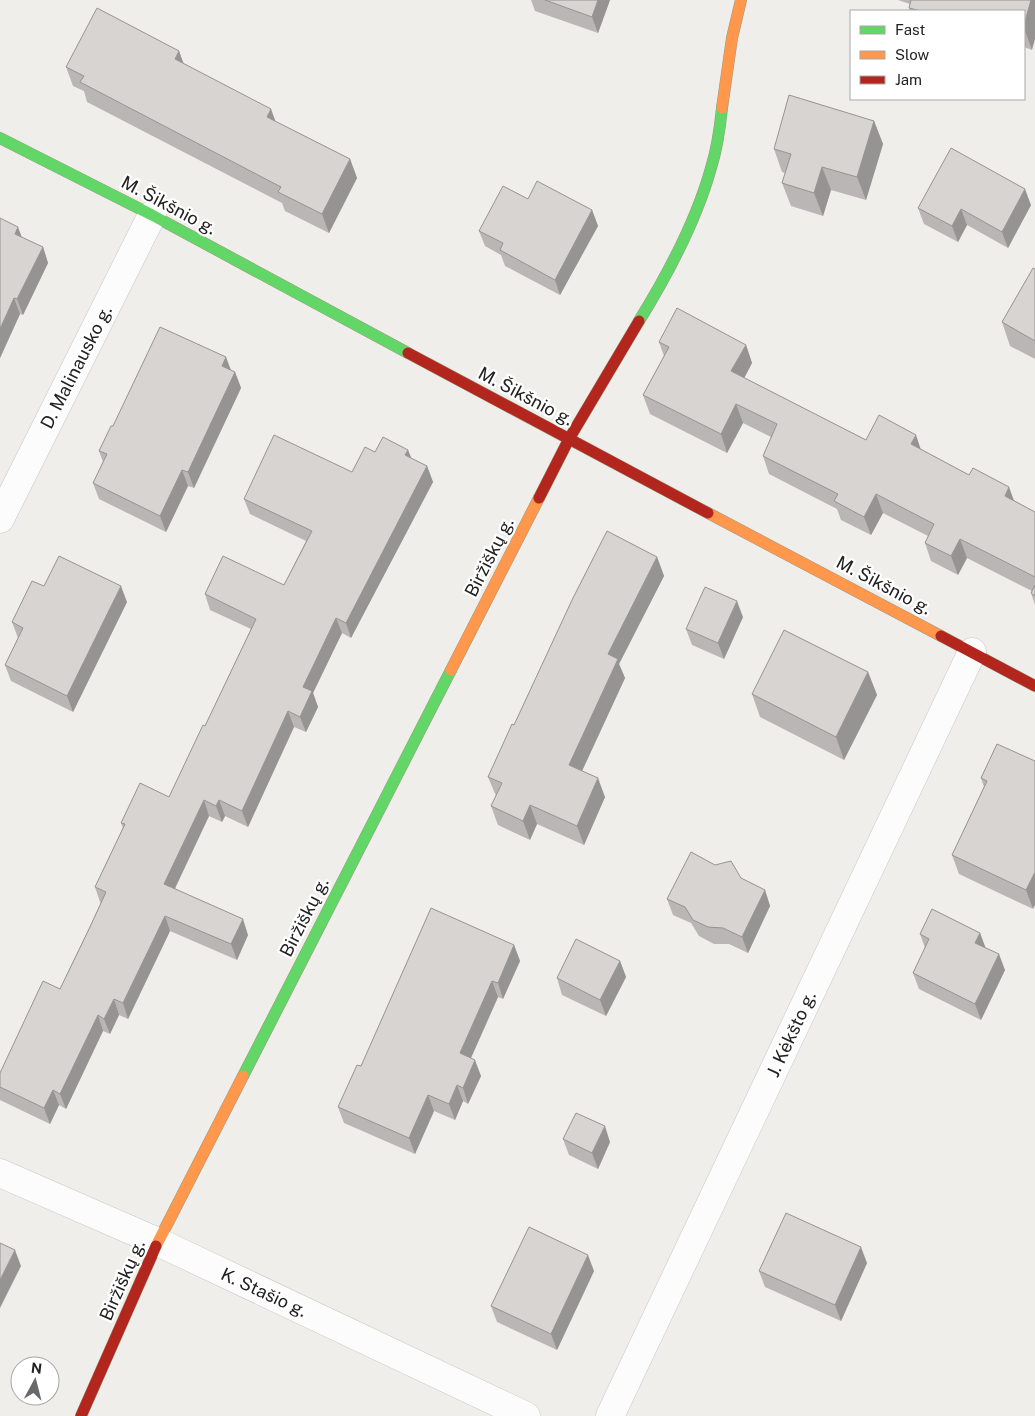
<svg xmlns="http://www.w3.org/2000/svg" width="1035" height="1416" viewBox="0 0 1035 1416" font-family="'Public Sans',sans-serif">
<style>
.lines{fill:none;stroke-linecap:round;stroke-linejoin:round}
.street-casing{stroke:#c9c8c7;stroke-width:29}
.fast-casing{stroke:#999a82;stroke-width:12}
.slow-casing{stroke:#999a82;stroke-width:12}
.jam-casing{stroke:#999a82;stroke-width:12}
.street{stroke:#fdfcfc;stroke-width:28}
.fast{stroke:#63d668;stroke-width:11}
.slow{stroke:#ff974d;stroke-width:11}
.jam{stroke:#b3261e;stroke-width:11}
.wall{fill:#b9b6b5}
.shaded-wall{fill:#969493}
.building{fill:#d7d4d2;stroke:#969493}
.labels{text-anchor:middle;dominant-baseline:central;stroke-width:4.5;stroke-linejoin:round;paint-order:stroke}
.street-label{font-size:18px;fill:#222;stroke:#fff}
</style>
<rect width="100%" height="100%" fill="#f0eeeb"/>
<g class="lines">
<g class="street-casing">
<g id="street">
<path d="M0,519L152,215"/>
<path d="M0,1173L158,1242L526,1416"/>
<path d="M610,1416L972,652"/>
</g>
</g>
<g class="fast-casing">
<g id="fast">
<path d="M0,138L152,215L408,353"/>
<path d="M639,321C668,274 696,222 711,168C717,149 720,128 722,108"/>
<path d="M243,1076L451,670"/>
</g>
</g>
<g class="slow-casing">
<g id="slow">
<path d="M722,108L732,38L741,0"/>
<path d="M708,513L941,636"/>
<path d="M451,670L539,498"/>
<path d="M156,1246L243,1076"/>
</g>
</g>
<g class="jam-casing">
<g id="jam">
<path d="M408,353L708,513"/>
<path d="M539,498L569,439L639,321"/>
<path d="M941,636L1035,686"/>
<path d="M81,1416L156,1246"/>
</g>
</g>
<use href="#street" class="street"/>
<use href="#fast" class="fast"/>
<use href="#slow" class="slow"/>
<use href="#jam" class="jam"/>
</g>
<g class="wall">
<path d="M531,0H610L598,33L535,11Z"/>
<path d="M898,0H1035L1032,50L1024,47V11H910L909,8L910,4Z"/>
<path d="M179,51L183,64L276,122L350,159L357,178L329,233L285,211L282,203L87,102L84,91L73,86L66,67Z"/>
<path d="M874,121L883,144L866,200L831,190L823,216L791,206L782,183L785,173L782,172L774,149Z"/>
<path d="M528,199L592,210L598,226L560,295L505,266L501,255L485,246L479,231Z"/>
<path d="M1031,205L1008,248L967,225L958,242L924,224L918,208Z"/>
<path d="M0,218L22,238L43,247L48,263L23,315L20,314L0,358Z"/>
<path d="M1035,269V359L1010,346L1002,322Z"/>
<path d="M659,342L746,345L752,363L744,378L866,440L921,449L1035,512V605L1031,593L1032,591L967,558L958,575L931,561L925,543L928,536L883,513L871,535L841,520L837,509L769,474L763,456L771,437L743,423L727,453L650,414L643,395L664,356Z"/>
<path d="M231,370L235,372L241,388L194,488L188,486L166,532L99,499L93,483L103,462L99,451L113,426Z"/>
<path d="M408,450L411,458L427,466L433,482L351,638L342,633L313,693L318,707L306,732L294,727L248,827L225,816L222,822L209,816L175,888L248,935L237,960L170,931L128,1019L119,1015L110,1034L103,1031L66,1109L59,1105L50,1124L0,1100V1073L60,989L101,903L100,902L95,887L123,828L121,823L169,797L205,726L251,629L210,610L205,594L284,585L306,541L250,514L244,499L352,472L375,452Z"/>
<path d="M657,557L664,576L619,664L625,678L582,771L605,797L584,845L537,824L530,840L498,825L491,806L496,796L488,777L514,725Z"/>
<path d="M44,586L127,602L73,712L11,681L5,665L18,638L12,622Z"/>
<path d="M743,617L724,659L692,645L686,629Z"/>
<path d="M868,672L877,695L844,760L760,717L752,694Z"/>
<path d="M997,744L1033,909L959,874L952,855L984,787L981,778Z"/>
<path d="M741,878L765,890L770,906L748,953L729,944H714L699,936L691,923L673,915L667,899Z"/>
<path d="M980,933L985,947L1005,970L981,1020L919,989L913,973L925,948L920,934Z"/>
<path d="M514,945L520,961L503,999L498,997L471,1058L481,1076L468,1104L463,1101L455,1120L434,1111L415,1154L344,1123L338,1107L361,1066Z"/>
<path d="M620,961L626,977L606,1016L562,995L557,978Z"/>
<path d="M563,1139L610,1142L598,1169L569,1155Z"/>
<path d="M867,1263L841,1321L765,1287L759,1271Z"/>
<path d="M594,1271L557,1350L497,1322L491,1306Z"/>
</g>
<g class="shaded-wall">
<path d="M598,0H610L598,33L592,17Z"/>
<path d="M1031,0H1035V39L1032,50L1024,28V25Z"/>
<path d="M179,51L186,70L175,59Z"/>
<path d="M271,109L278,128L267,117Z"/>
<path d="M874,121L883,144L866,200L857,177Z"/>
<path d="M350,159L357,178L329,233L322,214Z"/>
<path d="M822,167L831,190L823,216L814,193Z"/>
<path d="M1025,189L1031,205L1008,248L1002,232Z"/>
<path d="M961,209L967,225L958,242L952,226Z"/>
<path d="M592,210L598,226L560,295L555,280Z"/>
<path d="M18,227L24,243L15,234Z"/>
<path d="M43,247L48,263L23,315L17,299Z"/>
<path d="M14,298L20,314L0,358V329Z"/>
<path d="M746,345L752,363L738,390L731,371Z"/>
<path d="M226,357L232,373L222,366Z"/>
<path d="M235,372L241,388L194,488L188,472Z"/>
<path d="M736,404L743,423L727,453L721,434Z"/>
<path d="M916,435L922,453L911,444Z"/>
<path d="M408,450L414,465L405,455Z"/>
<path d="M427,466L433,482L351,638L346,623Z"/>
<path d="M182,470L188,486L166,532L160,516Z"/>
<path d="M1009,487L1016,506L1005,496Z"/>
<path d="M876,494L883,513L871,535L864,517Z"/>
<path d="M960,539L967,558L958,575L951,556Z"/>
<path d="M657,557L664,576L619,664L625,678L576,784L569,765L608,654Z"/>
<path d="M121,586L127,602L73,712L67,696Z"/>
<path d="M737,601L743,617L724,659L718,643Z"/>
<path d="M336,618L342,633L313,693L318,707L306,732L300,717L303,687Z"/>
<path d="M868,672L877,695L844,760L836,737Z"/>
<path d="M288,711L294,727L248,827L242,811Z"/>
<path d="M598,778L605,797L584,845L577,826Z"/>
<path d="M204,800L209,816L170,899L164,884Z"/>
<path d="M219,800L225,816L222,822L216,806Z"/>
<path d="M530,805L537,824L530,840L523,821Z"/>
<path d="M1035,872V905L1033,909L1026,890Z"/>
<path d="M765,890L770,906L748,953L742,937Z"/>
<path d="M165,916L170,931L128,1019L123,1003Z"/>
<path d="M243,919L248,935L237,960L231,944Z"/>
<path d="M980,933L986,949L975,943Z"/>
<path d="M514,945L520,961L503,999L498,983Z"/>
<path d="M999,954L1005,970L981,1020L975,1004Z"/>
<path d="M620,961L626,977L606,1016L600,1000Z"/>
<path d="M492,981L498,997L466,1069L460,1053Z"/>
<path d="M114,999L119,1015L110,1034L104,1019Z"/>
<path d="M98,1015L103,1031L66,1109L60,1094Z"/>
<path d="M475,1060L481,1076L468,1104L463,1088Z"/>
<path d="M457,1085L463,1101L455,1120L449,1104Z"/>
<path d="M53,1090L59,1105L50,1124L44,1108Z"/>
<path d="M428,1095L434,1111L415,1154L409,1138Z"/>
<path d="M605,1126L610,1142L598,1169L592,1153Z"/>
<path d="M861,1247L867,1263L841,1321L835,1305Z"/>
<path d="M15,1250L21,1266L0,1308V1280Z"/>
<path d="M588,1255L594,1271L557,1350L551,1334Z"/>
</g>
<g class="building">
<path d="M545,0H598L592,17Z"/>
<path d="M911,0H1031L1024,25V11H921L909,8Z"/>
<path d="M97,8L179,51L175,59L271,109L267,117L350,159L322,214L278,192L281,187L80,82L84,76L66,67Z"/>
<path d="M789,95L874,121L857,177L822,167L814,193L782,183L791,154L774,149Z"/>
<path d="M951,148L1025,189L1002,232L961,209L952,226L918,208Z"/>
<path d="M537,181L592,210L555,280L500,250L503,243L479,231L503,186L528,199Z"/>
<path d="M0,218L18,227L15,234L43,247L17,299L14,298L0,329Z"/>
<path d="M1033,268L1035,269V341L1002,322Z"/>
<path d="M677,308L746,345L731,371L866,440L879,415L916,435L911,444L969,475L973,468L1009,487L1005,496L1035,512V577L960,539L951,556L925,543L934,524L876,494L864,517L834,501L838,494L763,456L777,424L736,404L721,434L643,395L669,347L659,342Z"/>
<path d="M160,327L226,357L222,366L235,372L188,472L182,470L160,516L93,483L107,454L99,451L111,426H113Z"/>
<path d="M274,435L352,472L365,447L375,452L383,437L408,450L405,455L427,466L346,623L336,618L303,687L312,691L300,717L288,711L242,811L219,800L216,806L204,800L164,884L243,919L231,944L165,916L123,1003L114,999L104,1019L98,1015L60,1094L53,1090L44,1108L0,1087V1073L43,981L60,989L90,927L106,892L95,887L125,824L121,823L140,783L169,797L203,725L205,726L256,619L205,594L223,556L284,585L312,531L244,499Z"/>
<path d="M607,531L657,557L608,654L618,659L569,765L598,778L577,826L530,805L523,821L491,806L502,783L488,777L512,724L514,725L572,600Z"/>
<path d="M59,556L121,586L67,696L5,665L23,628L12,622L32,581L44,586Z"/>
<path d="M1035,585V596L1031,593Z"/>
<path d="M705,587L737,601L718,643L686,629Z"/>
<path d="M784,630L868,672L836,737L752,694Z"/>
<path d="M997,744L1035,761V872L1026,890L952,855L987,781L981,778Z"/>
<path d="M691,852L715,865L731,861L741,878L765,890L742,937L723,928L708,927L693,920L685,907L667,899Z"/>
<path d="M431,908L514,945L498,983L492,981L460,1053L475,1060L463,1088L457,1085L449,1104L428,1095L409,1138L338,1107L357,1065L361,1066Z"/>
<path d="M932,909L980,933L975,943L999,954L975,1004L913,973L929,939L920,934Z"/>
<path d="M576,939L620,961L600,1000L557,978Z"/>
<path d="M576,1113L605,1126L592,1153L563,1139Z"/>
<path d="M786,1213L861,1247L835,1305L759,1271Z"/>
<path d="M529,1227L588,1255L551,1334L491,1306Z"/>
<path d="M0,1243L15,1250L0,1280Z"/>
</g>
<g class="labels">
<g class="street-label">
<text transform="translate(169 205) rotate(28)">M. Šikšnio g.</text>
<text transform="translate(76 367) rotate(-63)">D. Malinausko g.</text>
<text transform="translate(526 396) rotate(28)">M. Šikšnio g.</text>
<text transform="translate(489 557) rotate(-63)">Biržiškų g.</text>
<text transform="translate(884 585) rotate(28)">M. Šikšnio g.</text>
<text transform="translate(304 917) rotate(-63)">Biržiškų g.</text>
<text transform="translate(791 1034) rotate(-65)">J. Kėkšto g.</text>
<text transform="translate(122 1280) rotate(-66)">Biržiškų g.</text>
<text transform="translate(264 1292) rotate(25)">K. Stašio g.</text>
</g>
</g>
<rect x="850" y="10" width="175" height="90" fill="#ffffff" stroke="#a7a7a7"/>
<rect x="860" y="26" width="25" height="8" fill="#63d668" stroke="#a7a7a7"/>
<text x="895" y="35" font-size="15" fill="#222222">Fast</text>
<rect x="860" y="51" width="25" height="8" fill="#ff974d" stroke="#a7a7a7"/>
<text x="895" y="60" font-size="15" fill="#222222">Slow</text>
<rect x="860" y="76" width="25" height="8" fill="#b3261e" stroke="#a7a7a7"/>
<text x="895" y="85" font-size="15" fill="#222222">Jam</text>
<g transform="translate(35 1381) rotate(7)"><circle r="24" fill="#ffffff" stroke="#a7a7a7"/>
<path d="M0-4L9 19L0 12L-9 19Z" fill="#6a6968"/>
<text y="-8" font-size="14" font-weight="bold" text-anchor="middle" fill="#222222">N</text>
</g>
</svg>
